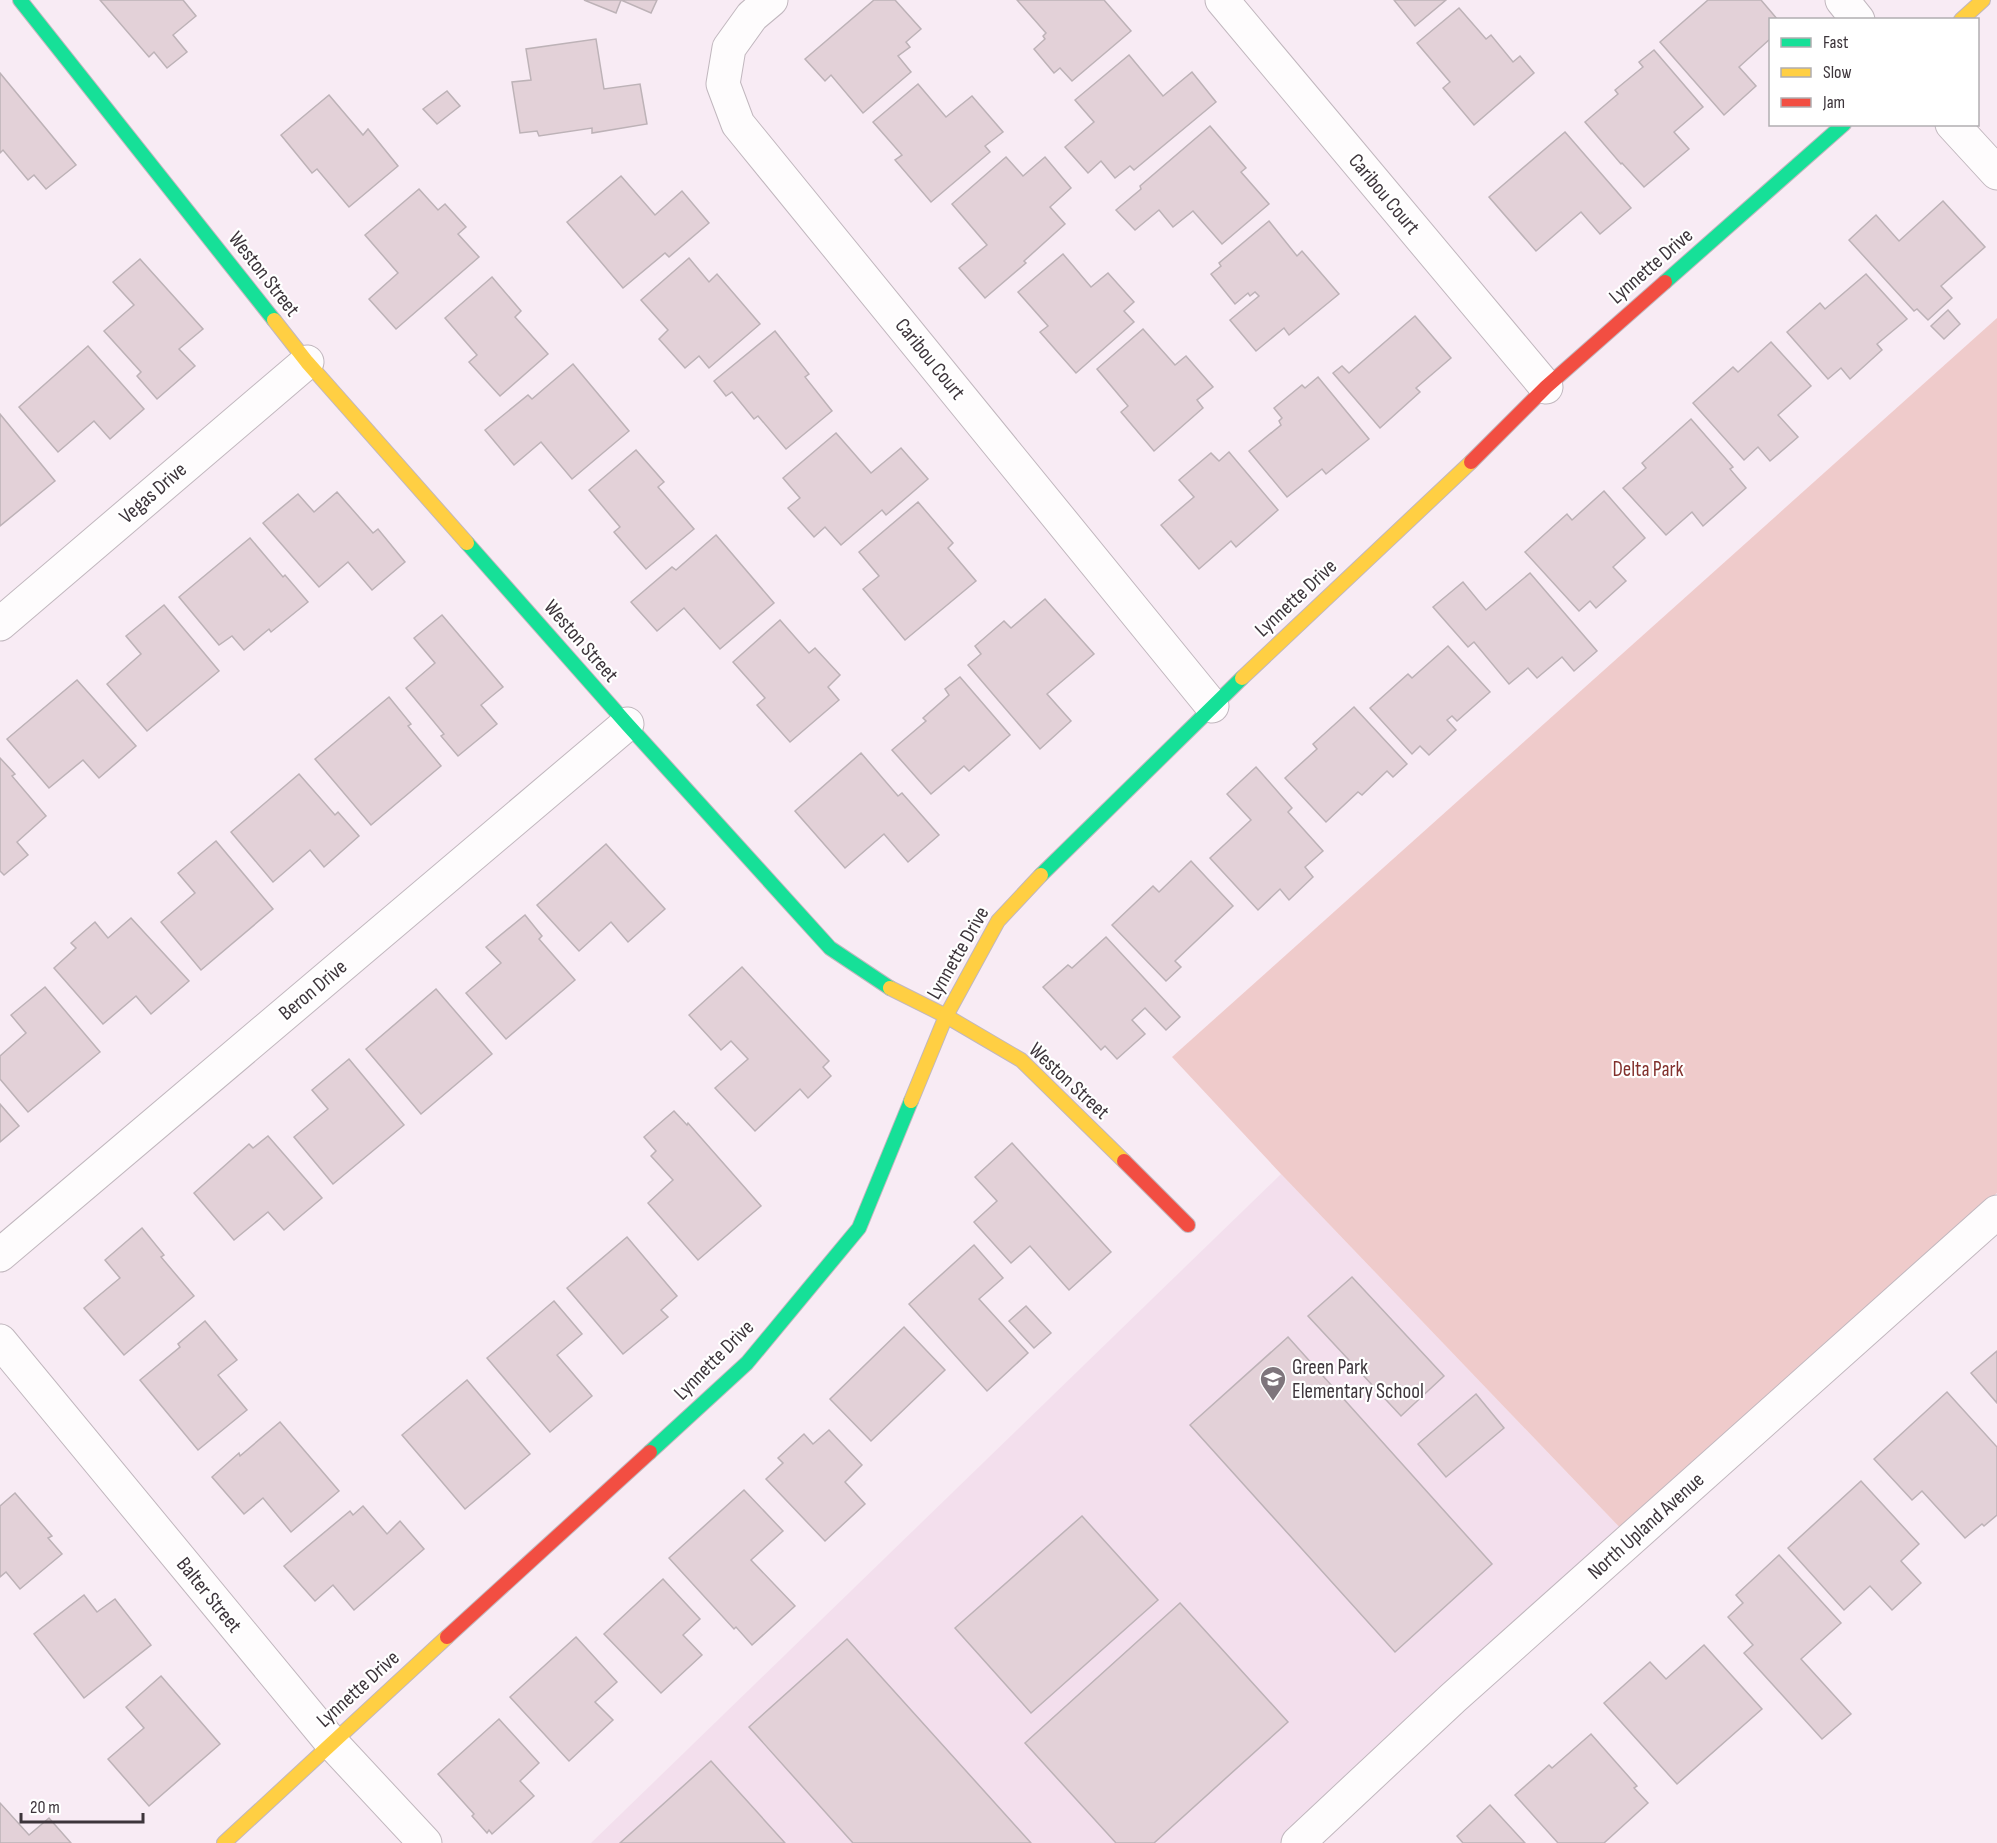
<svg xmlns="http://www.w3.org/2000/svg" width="1997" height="1843" viewBox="0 0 1997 1843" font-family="'Sofia Sans Condensed',sans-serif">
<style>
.built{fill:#f3dfed}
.green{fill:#efcbcb}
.building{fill:#e3d1d8;stroke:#bdb2b7;stroke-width:1.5}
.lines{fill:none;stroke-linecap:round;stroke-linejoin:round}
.street-casing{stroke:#c1b7be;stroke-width:35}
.fast-casing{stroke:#c1b7be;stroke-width:16}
.slow-casing{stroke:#c1b7be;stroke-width:16}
.jam-casing{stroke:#c1b7be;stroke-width:16}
.street{stroke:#fefcfd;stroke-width:33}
.fast{stroke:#16e098;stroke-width:14}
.slow{stroke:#ffcf43;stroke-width:14}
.jam{stroke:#f24e42;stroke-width:14}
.labels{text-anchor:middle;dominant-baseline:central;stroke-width:4.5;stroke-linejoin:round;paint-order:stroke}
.street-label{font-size:21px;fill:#3d353b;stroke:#fff}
.park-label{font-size:21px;fill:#82312d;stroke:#fff}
.poi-label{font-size:21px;fill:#3d353b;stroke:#fff;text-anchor:start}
</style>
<rect width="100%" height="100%" fill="#f8ebf4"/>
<path class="built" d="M1281,1174L1626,1534L1286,1843H591Z"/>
<path class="green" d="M1997,318V1193L1626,1534L1281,1174L1172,1057Z"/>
<g class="building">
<path d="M100,0H183L196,16L173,35L187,52L167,68L154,52L149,57Z"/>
<path d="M584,0H657L651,13L621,0L616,13Z"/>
<path d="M874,0H895L921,29L906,42L910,47L898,56L911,72L863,113L831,75L825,81L805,59Z"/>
<path d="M1017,0H1104L1131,31L1072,81L1060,68L1054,73L1034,49L1045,39L1043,36L1046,33Z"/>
<path d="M1394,0H1446L1415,26Z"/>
<path d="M1708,0H1761L1778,20H1770V39L1739,67L1756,86L1724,115L1660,42Z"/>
<path d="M1459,8L1486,39L1491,35L1513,62L1520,56L1534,73L1474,125L1443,88L1450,82L1417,43Z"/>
<path d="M596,39L604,89L640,84L647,124L592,133V128L539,136L537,131L520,133L512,82L531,80L526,49Z"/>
<path d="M1654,50L1703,107L1674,132L1689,149L1644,187L1622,163L1621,164L1585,122L1618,94L1615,90L1643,67L1639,62Z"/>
<path d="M1129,55L1163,96L1192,72L1216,102L1134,170L1130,166L1115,178L1101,161L1088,173L1065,147L1094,122L1075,100Z"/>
<path d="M0,73L76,165L46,189L34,175L28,180L3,150L0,153Z"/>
<path d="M918,84L946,117L972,96L1003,132L985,146L990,152L931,202L895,160L902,155L873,122Z"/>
<path d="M447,91L460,106L437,124L423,109Z"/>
<path d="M329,95L363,135L368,129L398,166L349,207L317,169L312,173L281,135Z"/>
<path d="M1210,126L1246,168L1241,172L1269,204L1222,244L1193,211L1173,227L1159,210L1135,230L1116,210L1141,189L1140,186Z"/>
<path d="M1565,132L1631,208L1600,234L1581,212L1536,251L1489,197Z"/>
<path d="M1006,157L1023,176L1045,157L1071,188L1050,207L1065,224L1024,261L1026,263L985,298L959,268L987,245L952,204Z"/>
<path d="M621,176L655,215L682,191L709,223L669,257L665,253L623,288L567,222Z"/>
<path d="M419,189L438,210L445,204L466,227L458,234L479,257L396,329L369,299L398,273L365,235Z"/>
<path d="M1943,201L1985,247L1941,286L1952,298L1928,320L1917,309L1914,311L1849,240L1876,215L1899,241Z"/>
<path d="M1269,221L1297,256L1302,251L1339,294L1289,335L1284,328L1256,351L1230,320L1259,296L1255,292L1250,296L1248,293L1235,304L1211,274L1221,266L1219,263Z"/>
<path d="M1063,254L1091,287L1108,273L1134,302L1124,311L1134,322L1076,373L1040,332L1048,326L1018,292Z"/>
<path d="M689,258L709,282L717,274L760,324L709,368L699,356L685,368L659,339L668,330L641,300Z"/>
<path d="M140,259L203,329L179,349L195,366L157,399L137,376L141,372L104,331L134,305L113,282Z"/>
<path d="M1866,274L1907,319L1877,344L1882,350L1850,379L1841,368L1828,379L1787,332L1820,303L1825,309Z"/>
<path d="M492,277L521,311L515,317L548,354L500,396L469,362L477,355L445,318Z"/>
<path d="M1948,310L1960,324L1944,339L1931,326Z"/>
<path d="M1415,316L1451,358L1416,388L1420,392L1380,428L1333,373L1342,366L1349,373Z"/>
<path d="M1143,329L1175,365L1186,356L1213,387L1197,400L1203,408L1154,451L1121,412L1128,406L1097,369Z"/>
<path d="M775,331L809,374L805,377L832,411L786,449L758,416L754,419L732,392L726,396L714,381Z"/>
<path d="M1771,342L1811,386L1778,415L1798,437L1770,461L1758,447L1744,460L1693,403L1733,367L1738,372Z"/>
<path d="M88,346L144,409L110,439L94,421L58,452L19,407Z"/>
<path d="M573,364L629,431L572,479L541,442L514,465L485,430L528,395L532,399Z"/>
<path d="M1318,377L1369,439L1326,474L1322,469L1287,497L1249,451L1281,425L1279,421L1282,418L1274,408L1302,385L1305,388Z"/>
<path d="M0,414L55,481L0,526Z"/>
<path d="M1691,419L1733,467L1730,469L1746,488L1703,526L1692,512L1666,535L1623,488L1646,468L1642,463Z"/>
<path d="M836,433L871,473L901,448L928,479L886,515L882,510L841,545L825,527L814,537L788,508L800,498L783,478Z"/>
<path d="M636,450L664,482L658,487L694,529L646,569L614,532L620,527L589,490Z"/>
<path d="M1229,452L1278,510L1236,547L1231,541L1199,569L1161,525L1194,497L1179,480L1211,453L1219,461Z"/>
<path d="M1604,491L1645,538L1613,567L1626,581L1596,608L1590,601L1579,611L1525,552L1567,514L1572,520Z"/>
<path d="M337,492L373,533L378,529L405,562L372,590L348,562L319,587L263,523L298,494L314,512Z"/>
<path d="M918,502L953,543L948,548L976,581L905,640L863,589L879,576L859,552Z"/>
<path d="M716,535L774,603L720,649L684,608L657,631L631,602L672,567L676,570Z"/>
<path d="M250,538L283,577L285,575L308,602L271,632L269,629L244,650L232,636L219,645L179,597Z"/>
<path d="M1530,573L1597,651L1574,671L1562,657L1537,678L1528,668L1509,684L1474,642L1468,647L1433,607L1463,582L1486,610Z"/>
<path d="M1045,599L1094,654L1047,694L1071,721L1040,749L968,665L981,654L975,646L1004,621L1011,628Z"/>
<path d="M164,605L219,671L147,731L107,684L141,654L126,636Z"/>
<path d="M442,615L503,687L481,705L497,724L458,756L441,736L444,734L406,688L435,663L414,638Z"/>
<path d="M780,620L809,653L815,648L840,675L828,687L839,700L790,742L757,705L765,698L733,662Z"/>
<path d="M1448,646L1490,692L1457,721L1452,716L1447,720L1456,730L1429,755L1420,746L1412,754L1370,708L1408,674L1412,678Z"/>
<path d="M960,677L1010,735L969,771L964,766L931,794L892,750L926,721L923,718L949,695L945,689Z"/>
<path d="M77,680L136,746L99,778L83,760L49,788L7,739Z"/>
<path d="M389,697L411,724L408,726L441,766L371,825L315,759Z"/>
<path d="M1354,707L1407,764L1393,777L1387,771L1362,795L1358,792L1326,822L1285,778L1317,749L1313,744Z"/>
<path d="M861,753L898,796L902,793L939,835L908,862L884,834L845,868L795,811Z"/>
<path d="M0,758L15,774L12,776L46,816L17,842L28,855L4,875L0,871Z"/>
<path d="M1256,767L1292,808L1288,812L1323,851L1305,867L1313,877L1289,900L1280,889L1258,910L1210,858L1251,820L1227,794Z"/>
<path d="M299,774L335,815L338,812L359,836L324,867L310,850L273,882L231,832Z"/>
<path d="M216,841L273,909L201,970L161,922L195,893L178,873Z"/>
<path d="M606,844L665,909L628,942L611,922L579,951L537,905Z"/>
<path d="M1191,861L1233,906L1175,961L1181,967L1166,981L1112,925L1153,886L1159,892Z"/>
<path d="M525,915L542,936L539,939L575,980L506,1039L466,993L501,963L486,947Z"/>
<path d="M131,918L189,981L151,1014L136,996L103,1024L54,968L76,948L71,943L95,922L108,938Z"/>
<path d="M1106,937L1180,1017L1166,1030L1145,1008L1132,1020L1145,1034L1117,1059L1105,1046L1101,1050L1043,987L1068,965L1072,968Z"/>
<path d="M742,967L829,1061L823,1067L831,1076L808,1098L800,1089L755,1131L715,1088L748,1059L731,1041L721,1050L689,1015Z"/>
<path d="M45,987L100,1052L28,1112L0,1079V1056L26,1033L11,1015Z"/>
<path d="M436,989L492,1054L421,1114L366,1049Z"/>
<path d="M349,1059L404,1125L333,1184L294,1137L328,1109L312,1090Z"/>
<path d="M0,1104L19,1126L0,1142Z"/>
<path d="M674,1111L687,1125L688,1123L761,1206L698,1260L648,1203L673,1180L651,1156L656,1151L644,1137Z"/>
<path d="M268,1136L322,1198L284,1230L268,1212L234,1240L194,1193L249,1144L253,1148Z"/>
<path d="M1012,1143L1111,1252L1069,1290L1030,1246L1011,1263L974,1222L997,1201L975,1177Z"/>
<path d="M142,1228L164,1255L161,1257L194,1296L124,1355L84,1308L120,1278L105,1260Z"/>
<path d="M627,1237L677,1296L661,1310L668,1317L623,1354L567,1288Z"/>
<path d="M974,1245L1003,1278L979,1299L1028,1353L987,1391L909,1304Z"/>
<path d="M1352,1277L1444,1376L1401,1416L1308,1316Z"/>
<path d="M554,1301L582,1334L557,1355L592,1396L550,1432L487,1358Z"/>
<path d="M1026,1306L1051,1333L1034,1348L1009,1321Z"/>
<path d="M205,1321L237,1360L218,1375L247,1410L198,1450L140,1380L180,1347L178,1344Z"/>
<path d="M904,1327L945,1370L871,1441L830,1399Z"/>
<path d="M1288,1337L1492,1564L1395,1652L1190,1425Z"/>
<path d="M1997,1351V1403L1971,1373Z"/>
<path d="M467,1380L530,1454L465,1509L402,1435Z"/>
<path d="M1947,1392L1997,1447V1515L1984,1526L1982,1524L1965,1538L1922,1491L1912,1500L1874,1459Z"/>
<path d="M1476,1394L1504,1428L1446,1477L1418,1444Z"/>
<path d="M280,1422L339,1491L291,1532L263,1498L244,1514L212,1477L239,1453L240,1456Z"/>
<path d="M829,1430L862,1465L845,1482L865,1504L825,1541L766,1479L783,1463L778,1458L804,1434L813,1444Z"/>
<path d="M1861,1481L1919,1544L1901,1561L1921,1583L1892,1610L1870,1586L1844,1610L1788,1548Z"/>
<path d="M744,1490L783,1531L751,1560L795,1606L752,1645L736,1627L734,1629L669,1558Z"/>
<path d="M15,1493L52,1536L48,1538L62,1554L20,1589L6,1572L0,1577V1506Z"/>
<path d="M363,1506L387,1534L400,1521L424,1549L354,1610L333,1585L315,1601L284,1566L350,1511L353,1515Z"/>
<path d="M1082,1516L1158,1600L1031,1713L955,1628Z"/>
<path d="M1779,1555L1841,1623L1801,1659L1851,1714L1822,1739L1744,1653L1753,1645L1728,1617L1743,1603L1736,1595Z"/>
<path d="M663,1579L700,1619L683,1635L702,1655L661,1693L604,1634Z"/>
<path d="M84,1595L97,1612L115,1599L151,1645L84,1698L34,1634Z"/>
<path d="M1180,1603L1288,1722L1154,1843H1116L1025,1743Z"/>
<path d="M576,1637L617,1682L595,1702L613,1720L569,1761L510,1697Z"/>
<path d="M847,1639L1031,1843H853L749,1727Z"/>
<path d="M1704,1645L1762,1709L1677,1784L1604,1703L1650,1662L1666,1679Z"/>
<path d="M161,1676L220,1744L149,1806L108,1759L144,1728L126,1707Z"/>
<path d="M499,1719L539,1763L520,1781L534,1796L492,1834L489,1830L487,1833L472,1816L474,1814L438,1774Z"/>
<path d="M1591,1734L1637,1786L1634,1788L1648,1803L1604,1843H1558L1515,1795L1549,1765L1552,1768Z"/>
<path d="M711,1761L785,1843H620Z"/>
<path d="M0,1803L29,1835L49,1818L71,1843H0Z"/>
<path d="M1490,1805L1525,1843H1463L1457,1836Z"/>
</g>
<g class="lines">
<g class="street-casing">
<g id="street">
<path d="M771,0L752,16L729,48L723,84L738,124L1212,706"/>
<path d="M1222,0L1546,387"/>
<path d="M1842,0L1858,20"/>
<path d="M1952,124L1997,173"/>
<path d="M0,624L307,362"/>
<path d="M0,1255L627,724"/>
<path d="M0,1341L331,1742L425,1843"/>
<path d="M1298,1843L1453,1698L1997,1212"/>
</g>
</g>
<g class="fast-casing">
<g id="fast">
<path d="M20,0L274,320"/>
<path d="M1665,282L1844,124"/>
<path d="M467,543L627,724L830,948L890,988"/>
<path d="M1041,875L1242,678"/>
<path d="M650,1452L747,1363L859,1228L911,1101"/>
</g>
</g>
<g class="slow-casing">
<g id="slow">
<path d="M1961,20L1983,0"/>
<path d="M274,320L307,362L467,543"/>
<path d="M1242,678L1471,462"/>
<path d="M890,988L946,1016L1021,1060L1124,1161"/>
<path d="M911,1101L946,1016L998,921L1041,875"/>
<path d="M224,1843L447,1637"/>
</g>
</g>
<g class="jam-casing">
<g id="jam">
<path d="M1471,462L1546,387L1665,282"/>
<path d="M1124,1161L1188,1225"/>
<path d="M447,1637L650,1452"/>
</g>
</g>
<use href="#street" class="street"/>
<use href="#fast" class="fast"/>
<use href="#slow" class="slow"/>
<use href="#jam" class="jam"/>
</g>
<defs>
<g id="school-pin" transform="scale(1.35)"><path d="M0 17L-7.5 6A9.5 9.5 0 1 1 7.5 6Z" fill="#7e757c" stroke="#fff"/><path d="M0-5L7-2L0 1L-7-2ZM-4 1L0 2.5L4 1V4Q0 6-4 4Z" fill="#fff"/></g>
</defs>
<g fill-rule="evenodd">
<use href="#school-pin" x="1273" y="1379"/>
</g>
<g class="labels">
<g class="street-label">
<text transform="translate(1384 194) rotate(50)">Caribou Court</text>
<text transform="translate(1651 266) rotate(-41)">Lynnette Drive</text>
<text transform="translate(264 274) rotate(52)">Weston Street</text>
<text transform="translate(930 359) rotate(51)">Caribou Court</text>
<text transform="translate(153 493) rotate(-41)">Vegas Drive</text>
<text transform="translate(1296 598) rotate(-43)">Lynnette Drive</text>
<text transform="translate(581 641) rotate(49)">Weston Street</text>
<text transform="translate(958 953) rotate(-60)">Lynnette Drive</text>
<text transform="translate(313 990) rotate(-40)">Beron Drive</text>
<text transform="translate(1069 1081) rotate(43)">Weston Street</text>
<text transform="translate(714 1360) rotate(-45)">Lynnette Drive</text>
<text transform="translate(1646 1526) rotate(-42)">North Upland Avenue</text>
<text transform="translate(209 1595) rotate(51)">Balter Street</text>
<text transform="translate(358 1689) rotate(-42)">Lynnette Drive</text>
</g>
<g class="park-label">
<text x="1648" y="1069">Delta Park</text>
</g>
<g class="poi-label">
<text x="1292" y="1367">Green Park<tspan x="1292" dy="24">Elementary School</tspan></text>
</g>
</g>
<rect x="1769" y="18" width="210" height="108" fill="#ffffff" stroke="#b1aeb1" stroke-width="1.5"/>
<rect x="1781" y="38" width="30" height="9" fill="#16e098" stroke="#b1aeb1" stroke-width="1.5"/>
<text x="1823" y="48" font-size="18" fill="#3d353b">Fast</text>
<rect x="1781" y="68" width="30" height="9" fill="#ffcf43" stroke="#b1aeb1" stroke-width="1.5"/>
<text x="1823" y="78" font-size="18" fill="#3d353b">Slow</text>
<rect x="1781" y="98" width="30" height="9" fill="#f24e42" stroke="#b1aeb1" stroke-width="1.5"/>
<text x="1823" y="108" font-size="18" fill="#3d353b">Jam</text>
<path d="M21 1813v9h122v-9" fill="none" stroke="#3d353b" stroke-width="3"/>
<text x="30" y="1813" font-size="18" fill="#3d353b" stroke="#ffffff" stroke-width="4.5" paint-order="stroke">20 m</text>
</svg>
